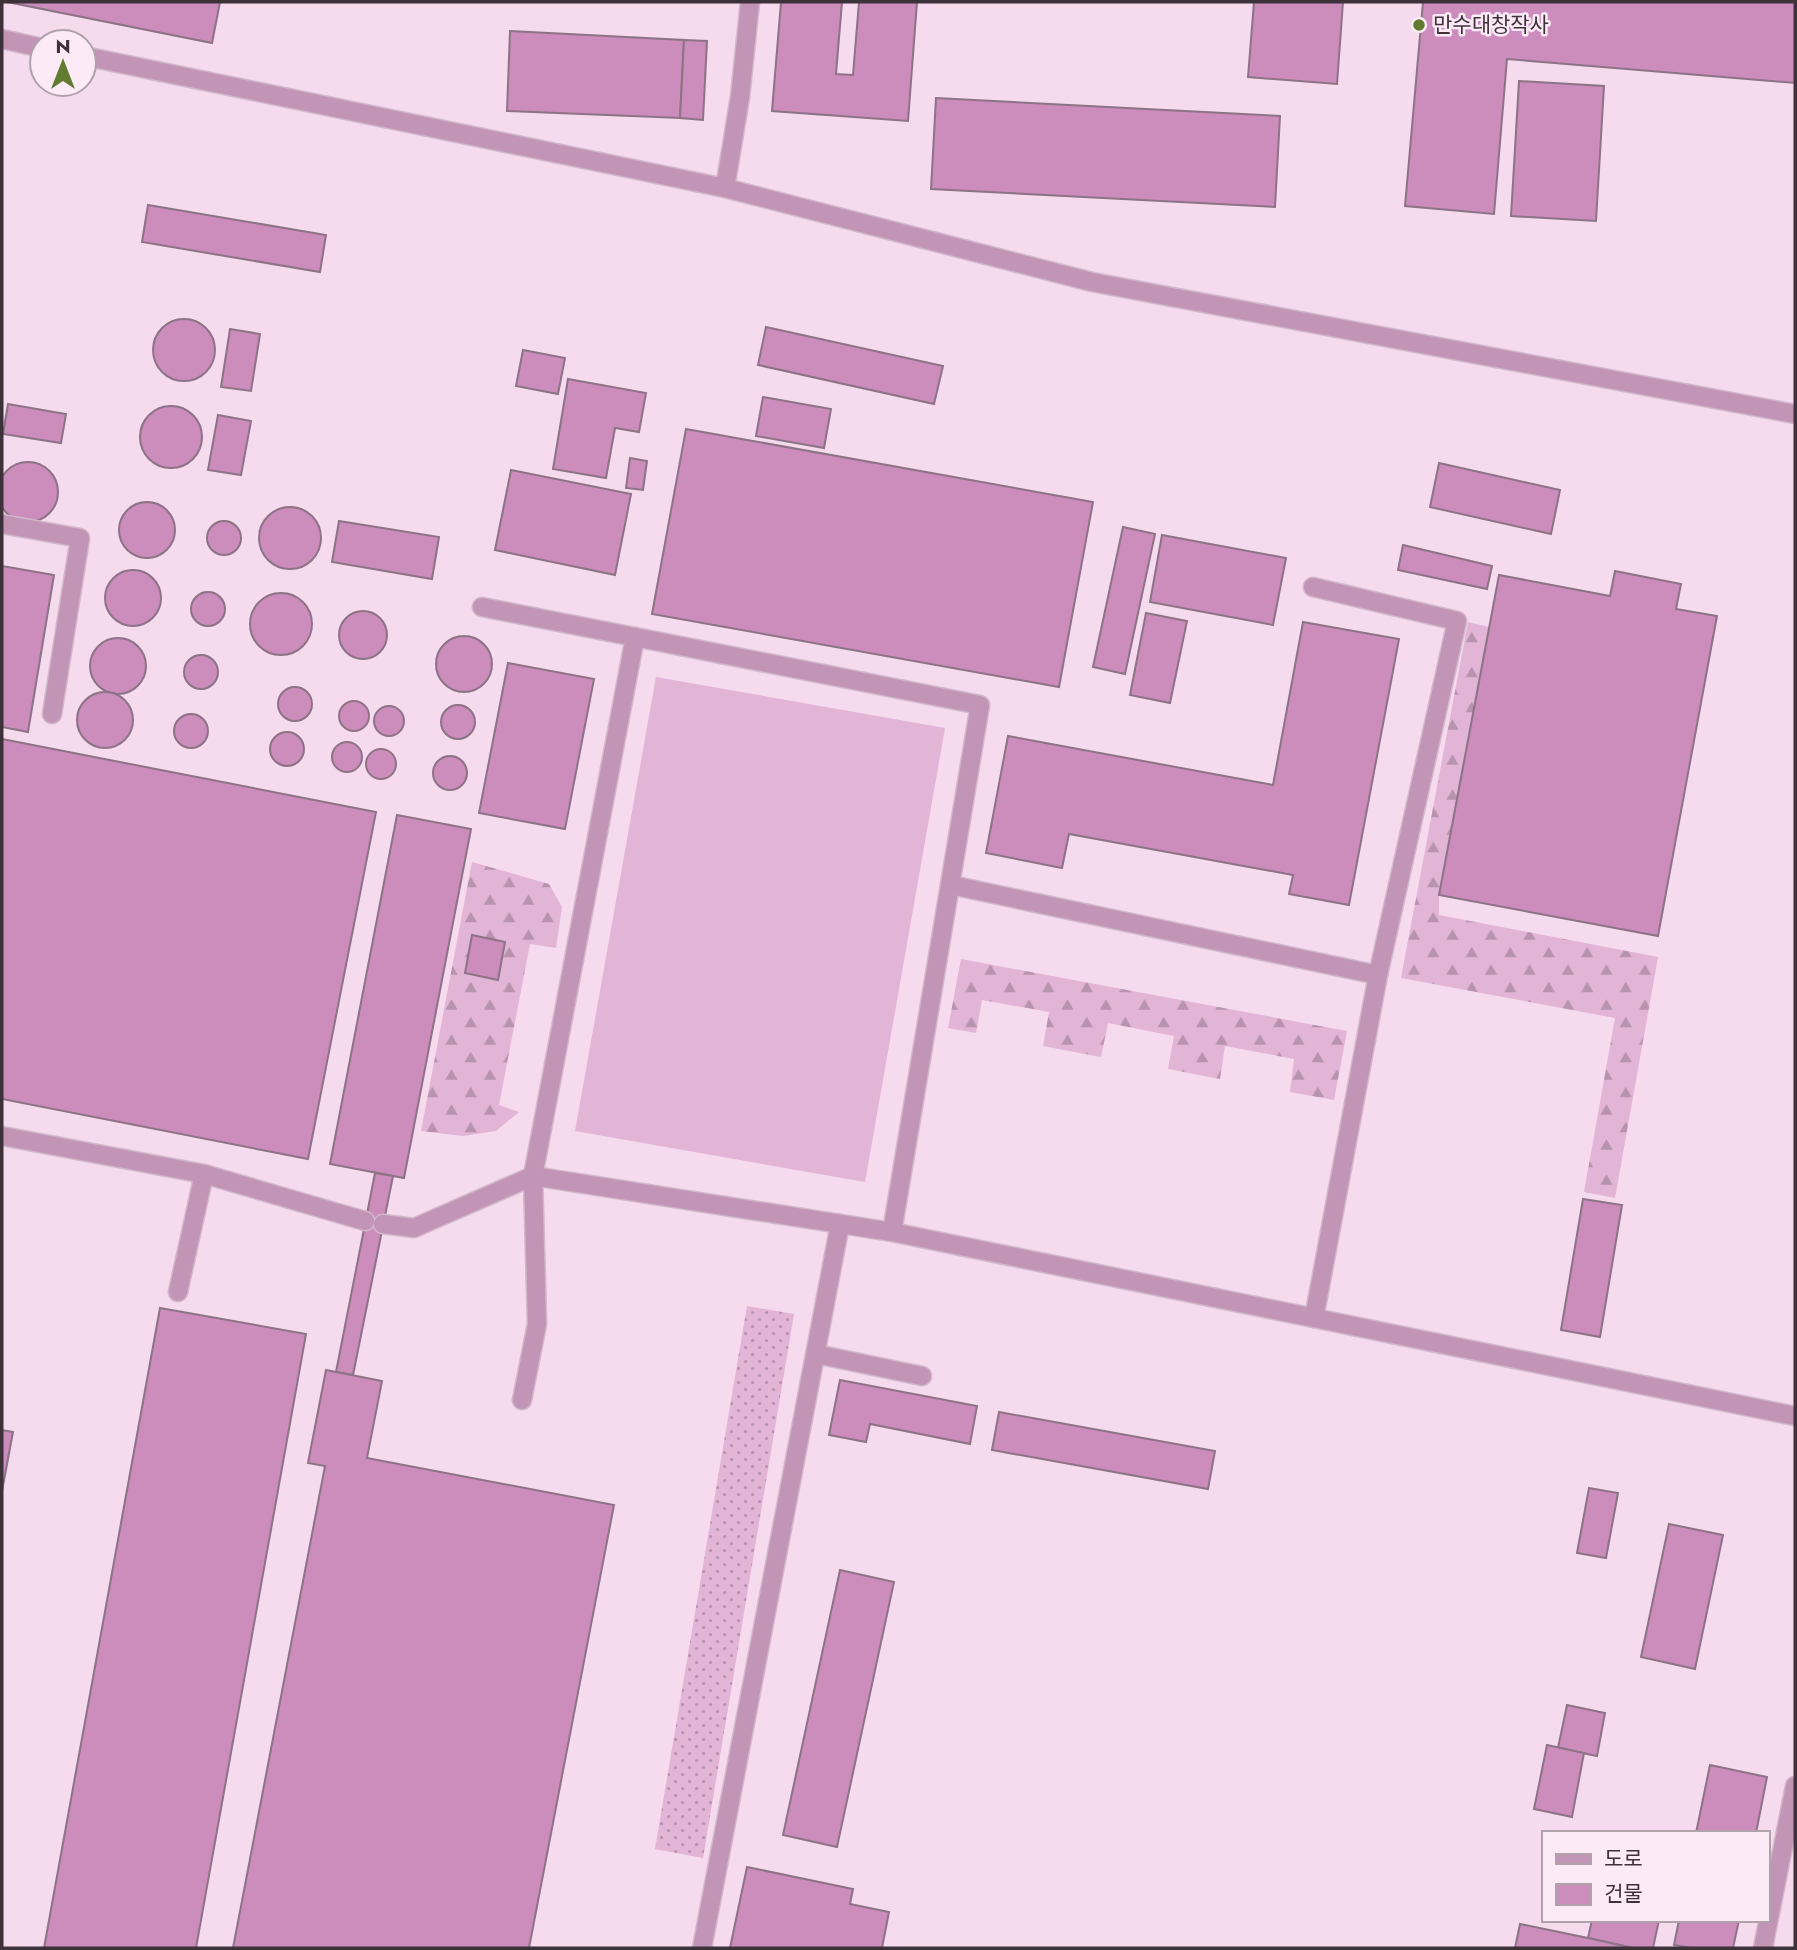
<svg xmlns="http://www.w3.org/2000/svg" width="1797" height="1950" viewBox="0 0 1797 1950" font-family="Jost,'Noto Sans KR',sans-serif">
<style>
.grass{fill:url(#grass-dots)}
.forest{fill:url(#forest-firs)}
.garden{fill:#e2b4d5}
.building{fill:#cc8cbc;stroke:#8c7385;stroke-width:2}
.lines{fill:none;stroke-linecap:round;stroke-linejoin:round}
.service-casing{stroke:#d1b8ca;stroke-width:21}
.minor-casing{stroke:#d1b8ca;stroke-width:21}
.service{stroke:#c294b6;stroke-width:18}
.minor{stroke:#c294b6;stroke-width:18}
.poi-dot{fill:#617c30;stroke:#fcebf7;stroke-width:2.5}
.labels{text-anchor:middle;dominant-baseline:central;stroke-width:5;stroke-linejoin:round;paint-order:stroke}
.poi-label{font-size:21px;fill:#3d323a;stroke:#fcebf7;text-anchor:start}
</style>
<defs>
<pattern id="grass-dots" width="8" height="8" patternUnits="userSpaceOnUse" patternTransform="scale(1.75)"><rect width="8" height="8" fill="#e2b4d5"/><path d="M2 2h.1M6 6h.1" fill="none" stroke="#b893ae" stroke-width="1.8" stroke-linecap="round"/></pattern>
<pattern id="forest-firs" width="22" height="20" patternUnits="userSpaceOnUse" patternTransform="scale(1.75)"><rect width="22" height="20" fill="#e2b4d5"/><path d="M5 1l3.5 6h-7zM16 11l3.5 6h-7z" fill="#b893ae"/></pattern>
</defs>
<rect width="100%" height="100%" fill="#f6daee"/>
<path class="grass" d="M747,1306L794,1314L703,1858L655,1849Z"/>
<g class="forest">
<path d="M1468,622L1489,627L1439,895V915L1658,957L1615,1198L1584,1192L1615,1018L1401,978Z"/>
<path d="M472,862L549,884L562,907L556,948L530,944L499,1105L519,1112L496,1131L463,1136L421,1131Z"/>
<path d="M961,959L1347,1031L1334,1100L1290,1092L1294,1059L1225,1046L1220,1079L1168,1069L1174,1036L1108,1023L1101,1057L1043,1046L1049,1012L982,1000L976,1033L948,1028Z"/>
</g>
<path class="garden" d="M656,677L945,728L865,1182L575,1131Z"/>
<g class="building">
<path d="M7,2H220L212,43Z"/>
<path d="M781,2H842L836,74L853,75L859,2H917L908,121L772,111Z"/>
<path d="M1254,2H1343L1337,84L1248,77Z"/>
<path d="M1423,2H1795V83L1507,59L1494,214L1405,206Z"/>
<path d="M510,31L684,40L680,118L507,111Z"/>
<path d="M684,40L707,41L703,120L680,118Z"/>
<path d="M1519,81L1604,86L1596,221L1511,216Z"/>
<path d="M936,98L1280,116L1275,207L931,189Z"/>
<path d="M148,205L326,235L320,272L142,242Z"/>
<circle cx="184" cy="350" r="31"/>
<path d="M766,327L943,366L934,404L758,365Z"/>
<path d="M230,329L260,334L251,391L221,387Z"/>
<path d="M523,350L565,358L558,394L516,386Z"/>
<path d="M568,379L646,393L639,432L615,428L606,478L553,469Z"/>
<path d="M763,397L831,409L824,448L756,436Z"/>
<path d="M8,404L66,414L61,443L3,434Z"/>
<circle cx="171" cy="437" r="31"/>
<path d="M218,415L251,421L241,475L208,470Z"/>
<path d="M686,429L1093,502L1059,687L652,614Z"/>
<path d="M630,458L647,461L643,490L626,488Z"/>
<circle cx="28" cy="492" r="30"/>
<path d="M1439,463L1560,490L1551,534L1430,507Z"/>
<path d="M511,470L631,494L615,575L495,550Z"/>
<circle cx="147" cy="530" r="28"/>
<circle cx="290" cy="538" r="31"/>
<circle cx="224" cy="538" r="17"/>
<path d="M339,521L439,537L432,579L332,562Z"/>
<path d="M1123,527L1155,534L1125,674L1093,667Z"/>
<path d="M1162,535L1286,558L1273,625L1150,602Z"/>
<path d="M1403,545L1492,566L1487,589L1398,570Z"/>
<path d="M2,566L54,575L28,732L2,727Z"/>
<circle cx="133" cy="598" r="28"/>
<path d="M1615,571L1681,584L1676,609L1717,616L1658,936L1439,895L1499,575L1610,596Z"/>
<circle cx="208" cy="609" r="17"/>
<circle cx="281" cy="624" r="31"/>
<circle cx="363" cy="635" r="24"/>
<path d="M1146,613L1187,621L1170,703L1130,695Z"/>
<path d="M1303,622L1399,639L1349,905L1289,894L1293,875L1069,834L1062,868L986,853L1008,736L1273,785Z"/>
<circle cx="464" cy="664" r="28"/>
<circle cx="118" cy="666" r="28"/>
<circle cx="201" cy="672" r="17"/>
<path d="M508,663L594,679L565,829L479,813Z"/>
<circle cx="295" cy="704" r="17"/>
<circle cx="105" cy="720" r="28"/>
<circle cx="354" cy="716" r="15"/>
<circle cx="458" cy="722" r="17"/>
<circle cx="389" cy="721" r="15"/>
<circle cx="191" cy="731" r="17"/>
<circle cx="287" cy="749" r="17"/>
<path d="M2,739L376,812L308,1159L2,1099Z"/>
<circle cx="347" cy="757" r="15"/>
<circle cx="381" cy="764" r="15"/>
<circle cx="450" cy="773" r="17"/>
<path d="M397,815L471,829L404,1178L330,1164Z"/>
<path d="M472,935L505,942L498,980L465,973Z"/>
<path d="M375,1173L393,1176L353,1375L336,1372Z"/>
<path d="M1583,1199L1622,1205L1600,1337L1561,1330Z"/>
<path d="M160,1308L306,1334L196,1948H44Z"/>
<path d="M326,1370L382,1381L367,1458L614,1505L529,1948H233L325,1466L308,1463Z"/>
<path d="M840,1380L977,1406L970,1444L870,1424L866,1442L829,1435Z"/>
<path d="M999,1412L1215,1451L1208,1489L992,1450Z"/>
<path d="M2,1430L13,1432L2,1491Z"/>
<path d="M1589,1488L1618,1493L1606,1558L1577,1553Z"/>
<path d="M1669,1524L1723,1535L1695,1669L1641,1657Z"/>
<path d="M840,1570L894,1582L837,1847L783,1835Z"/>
<path d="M1567,1705L1605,1713L1597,1756L1558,1748Z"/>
<path d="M1547,1745L1584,1753L1572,1817L1534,1809Z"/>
<path d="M1710,1765L1767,1777L1756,1833H1696Z"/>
<path d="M747,1867L853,1889L850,1904L889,1912L882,1948H730Z"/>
<path d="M1592,1920H1659L1653,1948H1633L1588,1938Z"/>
<path d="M1679,1920H1739L1733,1948H1692L1674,1945Z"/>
<path d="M1520,1924L1588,1938L1633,1948H1515Z"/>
</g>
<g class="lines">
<g class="service-casing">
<g id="service">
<path d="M2,39L42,48"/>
<path d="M84,56L725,188L1092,282L1795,414"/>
<path d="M725,188L740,97L750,2"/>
<path d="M2,524L80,538L52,714"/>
<path d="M1313,587L1457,621L1378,975L1314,1318"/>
<path d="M482,607L635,637L533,1176L537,1324L522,1400"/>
<path d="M635,637L980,705L892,1232"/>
<path d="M951,885L1378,975"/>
<path d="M178,1292L204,1174"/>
<path d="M816,1354L922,1376"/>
<path d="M702,1948L840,1224"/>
</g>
</g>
<g class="minor-casing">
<g id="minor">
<path d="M2,1136L204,1174L365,1221"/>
<path d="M383,1224L414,1228L533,1176L892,1232L1795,1416"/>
<path d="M1763,1948L1795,1786"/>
</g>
</g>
<use href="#service" class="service"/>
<use href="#minor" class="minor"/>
</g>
<circle class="poi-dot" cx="1419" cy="25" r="7"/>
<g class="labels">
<g class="poi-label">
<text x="1433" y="25">만수대창작사</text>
</g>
</g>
<rect width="1797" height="1950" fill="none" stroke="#3d323a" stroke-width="7"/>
<rect x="1542" y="1831" width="228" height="91" fill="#fcebf7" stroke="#b0a1ab" stroke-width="2"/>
<rect x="1556" y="1854" width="35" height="10" fill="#c294b6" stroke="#b0a1ab" stroke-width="2"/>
<text x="1604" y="1866" font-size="21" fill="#3d323a">도로</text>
<rect x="1556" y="1884" width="35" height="21" fill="#cc8cbc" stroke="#b0a1ab" stroke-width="2"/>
<text x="1604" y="1901" font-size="21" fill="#3d323a">건물</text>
<g transform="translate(63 63)"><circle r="33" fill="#fcebf7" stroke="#b0a1ab" stroke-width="2"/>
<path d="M0-5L12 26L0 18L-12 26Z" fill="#617c30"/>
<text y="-10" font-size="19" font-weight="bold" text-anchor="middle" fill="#3d323a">N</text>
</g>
</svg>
